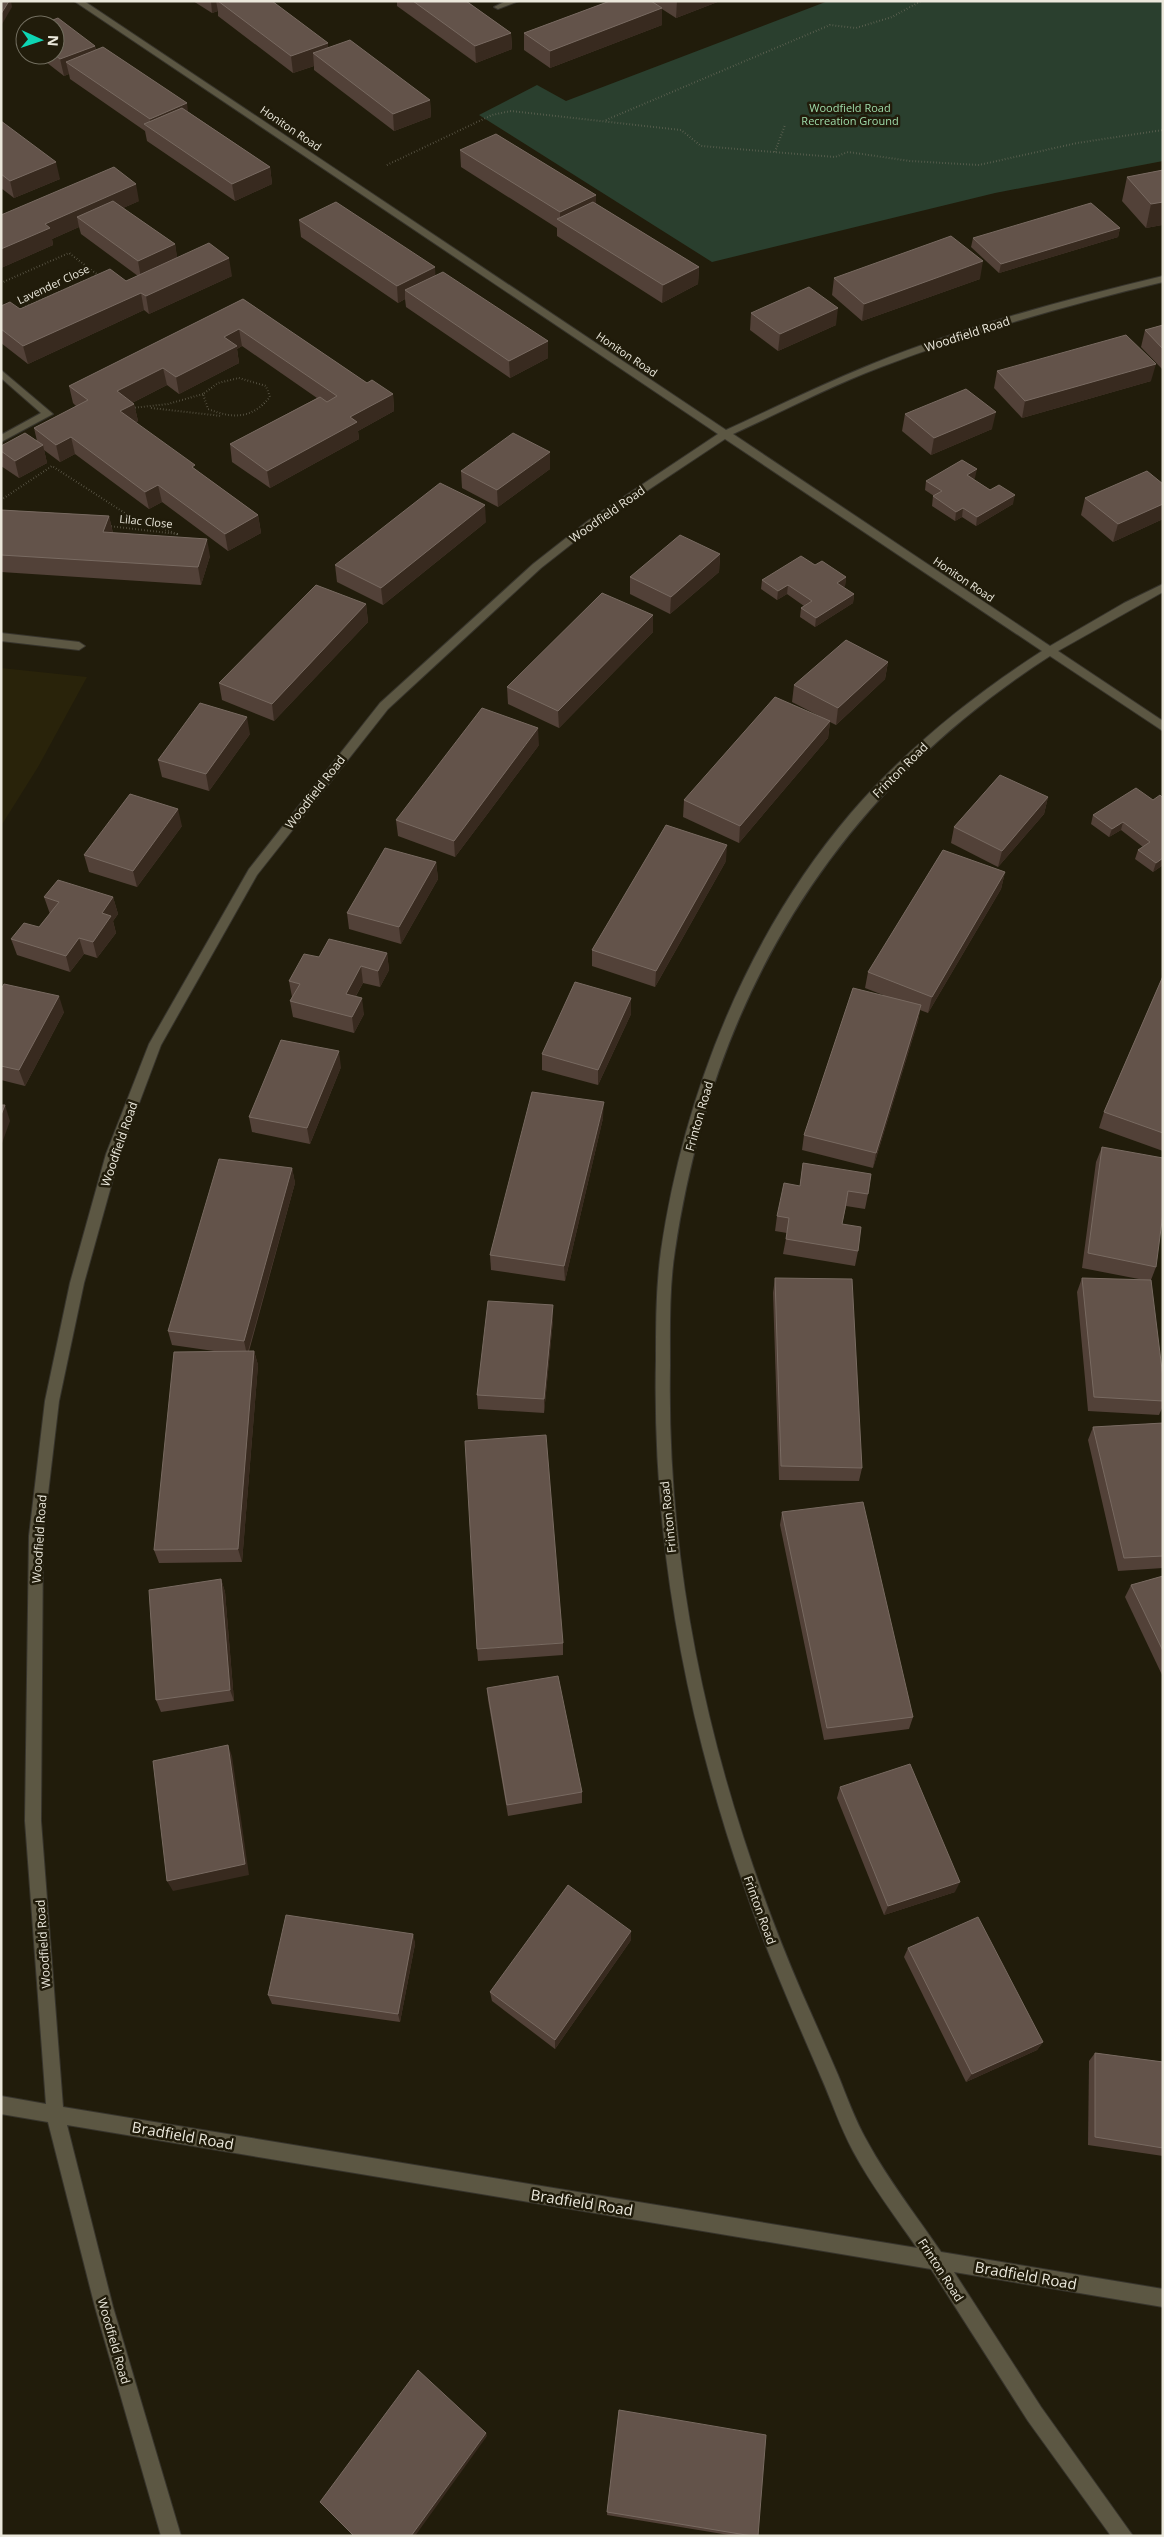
<svg xmlns="http://www.w3.org/2000/svg" width="1164" height="2537" viewBox="0 0 1164 2537" font-family="'Open Sans',sans-serif">
<style>
.built{fill:#29230a}
.green{fill:#2a3f2e}
.lines{fill:none;stroke-linecap:round;stroke-linejoin:round}
.minor-casing{stroke:#37342c;stroke-width:2}
.path{stroke:#777364;stroke-width:2;stroke-dasharray:0.5 2.5;stroke-linecap:butt}
.minor{fill:#5c5743;fill-rule:evenodd}
.wall{fill:#524138}
.shaded-wall{fill:#382a1f}
.building{fill:#63534a;stroke:#786a61}
.labels{text-anchor:middle;dominant-baseline:central;stroke-width:5;stroke-linejoin:round;paint-order:stroke}
.far-park-label{font-size:11px;fill:#9fdcab;stroke:#211c0b}
.far-street-label{font-size:11px;fill:#ebe8dc;stroke:#211c0b}
.street-label{font-size:12px;fill:#ebe8dc;stroke:#211c0b}
.near-street-label{font-size:15px;fill:#ebe8dc;stroke:#211c0b}
</style>
<rect width="100%" height="100%" fill="#211c0b"/>
<path class="built" d="M1,668L87,677L38,767L1,826Z"/>
<path class="green" d="M828,1H1163V161L995,193L712,262L479,115L537,85L566,101Z"/>
<g class="lines">
<g class="minor-casing">
<g id="minor">
<path d="M74,1H84L726,430C774,408 822,384 872,364C966,326 1064,300 1163,276V282C1067,305 973,332 881,367C830,386 782,412 733,434L1050,646L1124,603L1163,584V592L1058,651L1163,721V731L1050,656C833,796 713,996 675,1250C669,1288 670,1328 670,1366C666,1583 717,1795 802,1993C814,2020 826,2047 838,2075C847,2097 855,2120 867,2141C888,2180 916,2215 941,2252L1163,2289V2307L954,2272L1041,2407L1133,2536H1111L1028,2421L931,2269L67,2125L113,2307L181,2536H161L95,2307L48,2122L1,2114V2096L46,2104L25,1821L29,1536L45,1401L70,1283L106,1154L149,1044L249,869L380,703L533,564L589,520L718,434ZM725,439L1042,651C971,697 906,749 851,813C747,935 684,1094 661,1251C656,1287 656,1323 656,1359C652,1540 685,1715 744,1886C766,1951 794,2014 821,2077C832,2102 840,2127 853,2151C871,2185 895,2216 917,2248L63,2107L41,1821L43,1536L59,1401L84,1283L120,1154L161,1045L257,875L388,709L541,568L597,524Z"/>
<path d="M506,1H519L498,9L494,7Z"/>
<path d="M1,370L53,414L1,442V435L41,413L1,378Z"/>
<path d="M1,633L79,642L85,646L79,650L1,641Z"/>
</g>
</g>
<g class="path">
<path d="M606,120L830,25L856,28L892,17L921,1"/>
<path d="M775,152L785,125"/>
<path d="M387,165L492,115L511,111L681,130L701,146L835,157L848,152L910,161L979,165L1077,143L1163,130"/>
<path d="M1,283L69,253L98,275L16,311"/>
<path d="M239,378L266,386L270,397C252,419 233,419 208,409L203,394L218,383Z"/>
<path d="M132,408L168,404L203,394"/>
<path d="M151,408L222,416"/>
<path d="M1,500L52,466L131,517L177,534L109,526"/>
</g>
<use href="#minor" class="minor"/>
</g>
<g class="wall">
<path d="M193,1H272L328,48L430,100L431,117L394,131L314,70V66L293,73L218,16V11L212,13Z"/>
<path d="M397,1H466L511,33L512,49L476,63L397,6Z"/>
<path d="M610,1H720L676,18L662,9V25L550,68L524,50V33Z"/>
<path d="M95,46L96,50L270,167L272,184L235,201L147,141L145,131L70,79L69,74L64,76L37,55H55Z"/>
<path d="M1,121L60,179L14,198L1,188Z"/>
<path d="M460,150L596,195V204L699,267L698,284L662,303L557,236V228L461,167Z"/>
<path d="M1163,170V225H1162L1146,228L1122,201L1127,177Z"/>
<path d="M139,201L123,208L175,244L177,258L232,276L149,314L144,310L28,364L1,343V306L20,309L126,281L138,276L81,234L79,227L52,239L53,245L1,268V215Z"/>
<path d="M299,220L435,275L548,341V358L510,378L406,307L405,299L398,303L301,237Z"/>
<path d="M1120,228L1118,237L999,273L971,247L973,238Z"/>
<path d="M834,278L980,279L862,321L832,295Z"/>
<path d="M243,299L367,383L393,394L394,411L358,431L359,439L270,488L232,462L230,444L317,398L242,346L237,349L239,363L179,394L167,385L132,403L134,404L138,421L135,423L196,470L258,515L261,533L228,551L162,502L149,509L75,454L60,462L44,450L47,463L19,478L1,466V446L37,441L34,428L76,406L73,403L69,386Z"/>
<path d="M751,313L836,325L778,351L750,330Z"/>
<path d="M1163,325V370L1141,347L1145,330Z"/>
<path d="M997,371L1151,381L1022,418L994,388Z"/>
<path d="M905,414L992,429L931,455L902,431Z"/>
<path d="M550,469L498,507L462,488L461,471Z"/>
<path d="M975,478L973,479L1013,504L976,526L962,517L955,521L932,506L933,496H934L925,490L926,481Z"/>
<path d="M1163,484V519L1113,542L1081,515L1085,498Z"/>
<path d="M1,510L109,516L113,533L210,556L201,585L1,572Z"/>
<path d="M486,522L383,605L337,582L335,565Z"/>
<path d="M720,554L719,572L670,614L630,594V577Z"/>
<path d="M815,565L846,577L845,586L843,587L854,594L853,603L815,627L800,617L801,608L804,606L787,594L777,600L761,589L762,580Z"/>
<path d="M366,604L368,622L274,721L222,700L219,683Z"/>
<path d="M653,615V632L559,728L508,704L507,687Z"/>
<path d="M888,662L885,679L836,725L830,722L828,738L739,843L683,817L684,800L819,716L792,702L794,685Z"/>
<path d="M250,734L209,791L162,777L158,760Z"/>
<path d="M539,745L455,857L398,836L396,820Z"/>
<path d="M1048,797L1044,814L998,867L951,843L954,827Z"/>
<path d="M1163,798V865L1153,872L1135,859L1138,850L1143,847L1121,830L1109,837L1091,824L1093,815Z"/>
<path d="M182,826L137,887L89,872L84,855Z"/>
<path d="M726,861L655,987L592,966V950Z"/>
<path d="M436,862L438,879L401,944L349,929L347,913Z"/>
<path d="M1005,872L1001,889L928,1013L920,1010L918,1021L873,1168L802,1150L804,1135L883,995L865,988L868,972Z"/>
<path d="M44,897H113L118,914L113,921L116,933L97,958L84,954L70,972L17,955L11,939L39,927L50,914Z"/>
<path d="M387,953L389,970L380,987L363,983L356,996L364,1014L354,1033L293,1017L290,1001L292,997L289,981L319,957Z"/>
<path d="M1163,976V1151L1099,1128L1104,1112Z"/>
<path d="M1,989L64,1012L25,1086L1,1080Z"/>
<path d="M631,998V1014L598,1085L542,1070V1054Z"/>
<path d="M341,1067L310,1144L252,1132L249,1117Z"/>
<path d="M603,1118L565,1281L491,1270L490,1255Z"/>
<path d="M1102,1147L1156,1267L1151,1280L1163,1401V1406L1159,1415L1088,1411L1077,1292L1082,1278L1144,1280L1082,1268L1096,1162Z"/>
<path d="M803,1163L868,1194L865,1209L846,1206L842,1224L858,1251L855,1266L783,1254L787,1233L775,1231L777,1216L800,1186Z"/>
<path d="M292,1168L295,1183L249,1351H254L258,1365L242,1562L159,1563L154,1550L221,1352L172,1345L168,1331Z"/>
<path d="M775,1278L862,1468L859,1481L779,1480L773,1293Z"/>
<path d="M553,1320L544,1413L478,1409L477,1395Z"/>
<path d="M1163,1423V1568L1118,1571L1088,1440L1093,1427Z"/>
<path d="M782,1512L913,1717L909,1729L824,1740L780,1525Z"/>
<path d="M1163,1576V1677L1125,1597L1131,1585Z"/>
<path d="M221,1579L225,1592L234,1701L161,1712L156,1700Z"/>
<path d="M563,1643V1655L478,1661L477,1649Z"/>
<path d="M487,1688L582,1792V1803L508,1816L488,1700Z"/>
<path d="M840,1787L955,1892L884,1915L837,1798Z"/>
<path d="M413,1934L415,1944L400,2022L272,2004L268,1995Z"/>
<path d="M631,1940L555,2049L492,2001L490,1992Z"/>
<path d="M908,1948L1043,2042L1037,2050L966,2082L904,1957Z"/>
<path d="M1095,2053L1163,2062V2156L1088,2145L1089,2061Z"/>
<path d="M619,2410L758,2536H735L607,2515Z"/>
</g>
<g class="shaded-wall">
<path d="M9,1H11L12,7L1,26V14Z"/>
<path d="M211,1H216L218,11L212,13Z"/>
<path d="M677,1H720L676,18Z"/>
<path d="M662,8V25L550,68V51Z"/>
<path d="M511,33L512,49L476,63L475,46Z"/>
<path d="M328,43L329,60L313,53L314,66L293,73L291,56Z"/>
<path d="M95,46L98,63L66,62L69,74L64,76L60,59Z"/>
<path d="M430,100L431,117L394,131L393,114Z"/>
<path d="M187,103L189,120L151,129L150,119Z"/>
<path d="M56,162L60,179L14,198L10,181Z"/>
<path d="M270,167L272,184L235,201L232,184Z"/>
<path d="M136,184L139,201L87,224L77,217L79,227L52,239L53,245L1,268V249L45,224Z"/>
<path d="M596,195V212L560,221V212Z"/>
<path d="M1163,202L1162,225L1146,228L1151,204Z"/>
<path d="M1120,228L1118,237L999,273L1001,264Z"/>
<path d="M175,244L178,262L141,278L138,261Z"/>
<path d="M229,258L232,276L149,314L146,296Z"/>
<path d="M983,261L980,279L862,321L864,304Z"/>
<path d="M435,267L436,284L405,290V299L398,303L397,286Z"/>
<path d="M699,267L698,284L662,303L663,285Z"/>
<path d="M141,293L144,310L28,364L23,346Z"/>
<path d="M838,308L836,325L778,351L780,334Z"/>
<path d="M239,329L242,346L237,349L239,363L179,394L176,377L224,337Z"/>
<path d="M548,341V358L510,378L509,361Z"/>
<path d="M1156,364L1151,381L1022,418L1025,401Z"/>
<path d="M163,368L167,385L120,409L117,391Z"/>
<path d="M393,394L394,411L358,431L359,439L270,488L267,471L350,417Z"/>
<path d="M134,404L138,421L124,429L120,411Z"/>
<path d="M996,412L992,429L931,455L934,438Z"/>
<path d="M71,437L75,454L60,462L56,445Z"/>
<path d="M43,445L47,463L19,478L15,461Z"/>
<path d="M550,452V469L498,507L497,490Z"/>
<path d="M977,469L975,478L965,484L967,475Z"/>
<path d="M158,485L162,502L149,509L145,492Z"/>
<path d="M1015,495L1013,504L976,526L977,517Z"/>
<path d="M1163,504V519L1113,542L1118,524Z"/>
<path d="M485,505L486,522L383,605L381,588Z"/>
<path d="M963,508L962,517L955,521L956,512Z"/>
<path d="M258,515L261,533L228,551L225,534Z"/>
<path d="M109,516L113,534L103,532Z"/>
<path d="M207,539L210,556L201,585L198,567Z"/>
<path d="M720,554L719,572L670,614L671,597Z"/>
<path d="M846,577L845,586L836,592L837,583Z"/>
<path d="M788,585L787,594L777,600L778,591Z"/>
<path d="M854,594L853,603L815,627L816,618Z"/>
<path d="M366,604L368,622L274,721L272,704Z"/>
<path d="M653,615V632L559,728L558,711Z"/>
<path d="M888,662L885,679L836,725L838,708Z"/>
<path d="M247,717L250,734L209,791L206,774Z"/>
<path d="M830,721L828,738L739,843L740,826Z"/>
<path d="M538,728L539,745L455,857L454,841Z"/>
<path d="M1048,797L1044,814L998,867L1002,851Z"/>
<path d="M178,809L182,826L137,887L133,871Z"/>
<path d="M1123,822L1121,830L1109,837L1112,829Z"/>
<path d="M727,845L726,861L655,987L656,971Z"/>
<path d="M1163,858V865L1153,872L1156,863Z"/>
<path d="M436,862L438,879L401,944L399,927Z"/>
<path d="M1005,872L1001,889L928,1013L932,997Z"/>
<path d="M113,897L118,914L113,921L116,933L97,958L93,942L102,913Z"/>
<path d="M79,938L84,954L70,972L66,956Z"/>
<path d="M387,953L389,970L380,987L378,971Z"/>
<path d="M361,966L363,983L355,997L346,994Z"/>
<path d="M59,996L64,1012L25,1086L19,1070Z"/>
<path d="M362,998L364,1014L354,1033L352,1017Z"/>
<path d="M631,998V1014L598,1085V1070Z"/>
<path d="M921,1005L918,1021L873,1168L876,1153Z"/>
<path d="M339,1051L341,1067L310,1144L307,1128Z"/>
<path d="M604,1102L603,1118L565,1281L564,1266Z"/>
<path d="M5,1105L10,1121L1,1146V1115Z"/>
<path d="M292,1168L295,1183L247,1355L244,1341Z"/>
<path d="M553,1305V1320L544,1413V1399Z"/>
<path d="M254,1351L258,1365L242,1562L238,1549Z"/>
<path d="M221,1579L225,1592L234,1701L230,1690Z"/>
<path d="M228,1745L232,1756L249,1875L173,1891L167,1881Z"/>
<path d="M960,1882L955,1892L884,1915L888,1906Z"/>
<path d="M631,1931V1940L555,2049V2040Z"/>
<path d="M413,1934L415,1944L400,2022L398,2014Z"/>
<path d="M1043,2042L1037,2050L966,2082L972,2074Z"/>
<path d="M486,2433L487,2436L415,2536H411Z"/>
</g>
<g class="building">
<path d="M1,1H9L1,14Z"/>
<path d="M218,1H272L328,43L291,56Z"/>
<path d="M413,1H466L511,33L475,46Z"/>
<path d="M610,1H651L662,8L550,51L524,33Z"/>
<path d="M58,18L95,46L60,59L55,55V25H40Z"/>
<path d="M350,40L430,100L393,114L313,53Z"/>
<path d="M103,47L187,103L150,119L66,62Z"/>
<path d="M182,108L270,167L232,184L144,124Z"/>
<path d="M1,121L56,162L10,181L1,174Z"/>
<path d="M496,134L596,195L560,212L460,150Z"/>
<path d="M114,167L136,184L45,224L50,228L1,249V215Z"/>
<path d="M1163,170V202L1151,204L1127,177Z"/>
<path d="M113,201L175,244L138,261L77,217Z"/>
<path d="M336,202L435,267L397,286L299,220Z"/>
<path d="M593,202L699,267L663,285L557,219Z"/>
<path d="M1091,203L1120,228L1001,264L973,238Z"/>
<path d="M951,236L983,261L864,304L834,278Z"/>
<path d="M209,243L229,258L146,296L141,293L23,346L1,329V306L10,302L20,309L110,269L126,281Z"/>
<path d="M443,272L548,341L509,361L405,290Z"/>
<path d="M809,287L838,308L780,334L751,313Z"/>
<path d="M243,299L367,383L372,380L393,394L350,417L357,422L267,471L230,444L320,397L327,402L337,396L239,329L224,337L237,346L176,377L163,368L117,391L134,404L120,411L195,465L192,467L258,515L225,534L158,485L145,492L71,437L56,445L34,428L88,400L69,386Z"/>
<path d="M1163,325V349L1145,330Z"/>
<path d="M1126,335L1156,364L1025,401L997,371Z"/>
<path d="M966,389L996,412L934,438L905,414Z"/>
<path d="M25,433L43,445L15,461L1,451V446Z"/>
<path d="M513,433L550,452L497,490L461,471Z"/>
<path d="M962,460L977,469L967,475L990,490L999,485L1015,495L977,517L963,508L956,512L933,496L942,491L926,481Z"/>
<path d="M1147,471L1163,484V504L1118,524L1085,498Z"/>
<path d="M440,483L485,505L381,588L335,565Z"/>
<path d="M1,510L109,516L103,532L207,539L198,567L1,555Z"/>
<path d="M680,535L720,554L671,597L630,577Z"/>
<path d="M801,556L815,565L822,561L846,577L837,583L854,594L816,618L801,608L812,601L788,585L778,591L762,580Z"/>
<path d="M316,585L366,604L272,704L219,683Z"/>
<path d="M602,593L653,615L558,711L507,687Z"/>
<path d="M846,640L888,662L838,708L794,685Z"/>
<path d="M775,697L830,721L740,826L684,800Z"/>
<path d="M200,703L247,717L206,774L158,760Z"/>
<path d="M482,708L538,728L454,841L396,820Z"/>
<path d="M1000,775L1048,797L1002,851L954,827Z"/>
<path d="M1136,788L1153,800L1160,795L1163,798V858L1156,863L1138,850L1150,842L1123,822L1112,829L1093,815Z"/>
<path d="M130,794L178,809L133,871L84,855Z"/>
<path d="M666,825L727,845L656,971L592,950Z"/>
<path d="M385,848L436,862L399,927L347,913Z"/>
<path d="M943,850L1005,872L932,997L868,972Z"/>
<path d="M58,880L113,897L102,913L111,916L93,942L79,938L66,956L11,939L24,923L39,927L59,902L44,897Z"/>
<path d="M329,939L387,953L378,971L361,966L353,981L346,994L362,998L352,1017L290,1001L300,984L289,981L304,954L319,957Z"/>
<path d="M1163,976V1133L1104,1112Z"/>
<path d="M575,982L631,998L598,1070L542,1054Z"/>
<path d="M4,984L59,996L19,1070L1,1066V989Z"/>
<path d="M853,988L921,1005L876,1153L804,1135Z"/>
<path d="M281,1040L339,1051L307,1128L249,1117Z"/>
<path d="M532,1092L604,1102L564,1266L490,1255Z"/>
<path d="M1,1105H5L1,1115Z"/>
<path d="M1102,1147L1163,1158V1213L1156,1267L1088,1253Z"/>
<path d="M219,1159L292,1168L244,1341L168,1331Z"/>
<path d="M803,1163L871,1174L868,1194L848,1191L845,1209L842,1224L861,1227L858,1251L786,1239L789,1218L777,1216L784,1183L800,1186Z"/>
<path d="M775,1278L852,1279L862,1468L781,1466Z"/>
<path d="M1082,1278L1151,1280L1163,1378V1401L1094,1397Z"/>
<path d="M488,1301L553,1305L544,1399L477,1395Z"/>
<path d="M254,1351L238,1549L154,1550L174,1352Z"/>
<path d="M1163,1423V1556L1124,1558L1093,1427Z"/>
<path d="M546,1435L563,1643L477,1649L465,1441Z"/>
<path d="M863,1502L913,1717L827,1728L782,1512Z"/>
<path d="M1163,1576V1651L1131,1585Z"/>
<path d="M221,1579L230,1690L156,1700L149,1590Z"/>
<path d="M558,1676L582,1792L507,1805L487,1688Z"/>
<path d="M228,1745L245,1864L167,1881L153,1761Z"/>
<path d="M910,1764L960,1882L888,1906L840,1787Z"/>
<path d="M568,1885L631,1931L555,2040L490,1992Z"/>
<path d="M286,1915L413,1934L398,2014L268,1995Z"/>
<path d="M978,1917L1043,2042L972,2074L908,1948Z"/>
<path d="M1095,2053L1163,2062V2148L1095,2137Z"/>
<path d="M418,2370L486,2433L411,2536H354L320,2502Z"/>
<path d="M619,2410L766,2435L758,2536H752L607,2512Z"/>
</g>
<g class="labels">
<g class="far-park-label">
<text x="850" y="107">Woodfield Road<tspan x="850" dy="13">Recreation Ground</tspan></text>
</g>
<g class="far-street-label">
<text transform="translate(291 128) rotate(34)">Honiton Road</text>
<text transform="translate(53 284) rotate(-25)">Lavender Close</text>
<text transform="translate(627 354) rotate(34)">Honiton Road</text>
<text transform="translate(146 521) rotate(6)">Lilac Close</text>
<text transform="translate(964 579) rotate(34)">Honiton Road</text>
</g>
<g class="street-label">
<text transform="translate(967 334) rotate(-18)">Woodfield Road</text>
<text transform="translate(607 514) rotate(-35)">Woodfield Road</text>
<text transform="translate(900 770) rotate(-45)">Frinton Road</text>
<text transform="translate(315 792) rotate(-52)">Woodfield Road</text>
<text transform="translate(699 1116) rotate(-74)">Frinton Road</text>
<text transform="translate(119 1144) rotate(-71)">Woodfield Road</text>
<text transform="translate(668 1517) rotate(-96)">Frinton Road</text>
<text transform="translate(39 1539) rotate(-86)">Woodfield Road</text>
<text transform="translate(760 1910) rotate(70)">Frinton Road</text>
<text transform="translate(43 1944) rotate(-94)">Woodfield Road</text>
<text transform="translate(941 2270) rotate(57)">Frinton Road</text>
<text transform="translate(114 2341) rotate(74)">Woodfield Road</text>
</g>
<g class="near-street-label">
<text transform="translate(183 2135) rotate(10)">Bradfield Road</text>
<text transform="translate(582 2202) rotate(9)">Bradfield Road</text>
<text transform="translate(1026 2275) rotate(10)">Bradfield Road</text>
</g>
</g>
<rect width="1164" height="2537" fill="none" stroke="#ebe8dc" stroke-width="5"/>
<g transform="translate(40 40) rotate(93)"><circle r="24" fill="#211c0b" stroke="#726e5f"/>
<path d="M0-4L9 19L0 12L-9 19Z" fill="#0ed5b4"/>
<text y="-8" font-size="14" font-weight="bold" text-anchor="middle" fill="#ebe8dc">N</text>
</g>
</svg>
